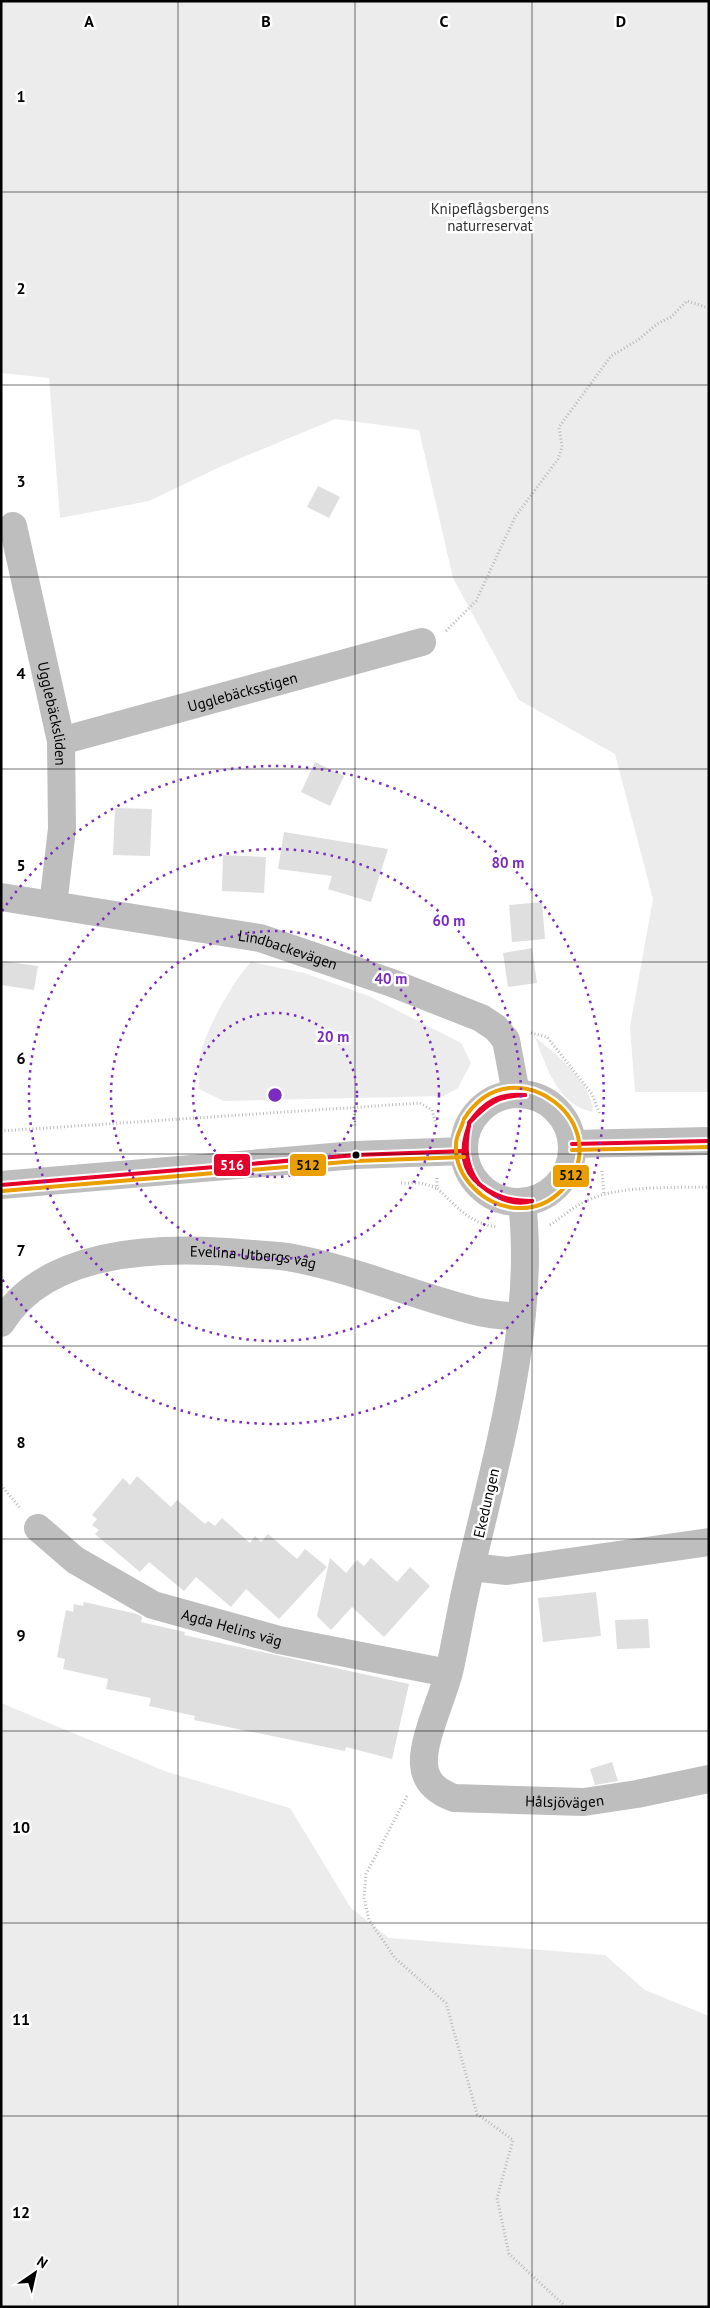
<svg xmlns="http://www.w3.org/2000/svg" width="710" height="2308" viewBox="0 0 710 2308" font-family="'PT Sans',sans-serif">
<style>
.green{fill:#ececec}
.building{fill:#dfdfdf}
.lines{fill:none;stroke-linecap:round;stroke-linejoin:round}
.path{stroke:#b9b9b9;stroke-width:3;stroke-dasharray:1 2.5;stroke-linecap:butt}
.minor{stroke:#bebebe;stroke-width:28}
.bus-1-casing{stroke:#fff;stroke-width:8}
.bus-2-casing{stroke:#fff;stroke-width:8}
.bus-1{stroke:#e4002b;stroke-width:4}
.bus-2{stroke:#eb9e00;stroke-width:4}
.grid{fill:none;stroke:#000;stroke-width:1;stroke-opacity:0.55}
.ring{fill:none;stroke:#7b2cbf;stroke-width:2.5;stroke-dasharray:2.5 5}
.bus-dot{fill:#000;stroke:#fff;stroke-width:2}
.labels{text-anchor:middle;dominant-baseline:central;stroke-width:5;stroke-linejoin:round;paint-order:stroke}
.park-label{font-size:15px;fill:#333;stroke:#fff}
.street-label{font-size:15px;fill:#000;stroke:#fff}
.grid-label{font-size:16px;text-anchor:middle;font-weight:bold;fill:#000;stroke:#fff;stroke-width:5;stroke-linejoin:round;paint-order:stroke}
.centre{fill:#7b2cbf;stroke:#fff;stroke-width:2.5}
.ring-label{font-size:15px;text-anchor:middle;font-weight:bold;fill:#7b2cbf;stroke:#fff;stroke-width:5;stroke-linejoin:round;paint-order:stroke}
.line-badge{stroke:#fff;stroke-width:2}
.badge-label{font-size:14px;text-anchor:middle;font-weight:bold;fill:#fff}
.pale-badge-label{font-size:14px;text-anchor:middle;font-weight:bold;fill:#111}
</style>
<rect width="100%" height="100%" fill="#fff"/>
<g class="green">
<path d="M1,1H709V1092H635L630,1027L653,899L615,754L519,700L453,578L419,430L335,419L222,466L149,501L60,518L49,378L1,373Z"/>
<path d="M251,962L304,973L369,996L461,1043L471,1063L458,1088L444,1096L224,1101L199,1089C199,1080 198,1070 199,1061C203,1034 232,982 251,962Z"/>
<path d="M535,1037C555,1053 593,1084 593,1112C558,1106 546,1066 535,1037Z"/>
<path d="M1,1703L167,1772L290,1808L351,1908L389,1938L605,1955L645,1990L709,2016V2307H1Z"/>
</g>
<g class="building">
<path d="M318,486L340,497L329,518L307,507Z"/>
<path d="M315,762L344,776L330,806L301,792Z"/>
<path d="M115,808L152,809L150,856L113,855Z"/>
<path d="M284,832L388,849L371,902L328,889L332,876L278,869Z"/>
<path d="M223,855L266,857L264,893L222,891Z"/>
<path d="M542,902L545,939L512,942L509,905Z"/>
<path d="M532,948L537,983L508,987L503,953Z"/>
<path d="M1,961L38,966L34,990L1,985Z"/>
<path d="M137,1476L171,1507L177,1500L205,1524L208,1521L215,1526L222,1518L250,1543L255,1536L261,1542L268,1534L297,1559L305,1549L327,1567L279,1619L246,1589L231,1607L196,1577L184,1591L149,1562L140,1572L95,1534L99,1530L92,1525L97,1519L92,1515L123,1478L130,1485Z"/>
<path d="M330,1558L346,1573L357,1560L364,1566L371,1558L397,1582L410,1567L430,1586L384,1637L352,1607L331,1630L317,1616Z"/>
<path d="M596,1592L601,1636L543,1642L538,1598Z"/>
<path d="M84,1602L137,1614L142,1617L141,1622L185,1632L184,1635L409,1684L392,1759L346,1747L345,1751L194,1720L195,1716L149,1706L151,1698L106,1689L108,1679L63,1669L65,1659L57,1657L66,1610L73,1612L74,1604L83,1606Z"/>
<path d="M648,1619L650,1648L617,1649L615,1620Z"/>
<path d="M612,1762L618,1781L595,1785L590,1769Z"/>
</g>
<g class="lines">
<g class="path">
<path d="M446,631L476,601L515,517L558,459L562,447L559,427L611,356L638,340L657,324L671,317L687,301L709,308"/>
<path d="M531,1033L547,1037L592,1094L600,1115"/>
<path d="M354,1107L355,1127"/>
<path d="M1,1131L420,1103L432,1110L436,1124"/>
<path d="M602,1171L604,1195"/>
<path d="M437,1178V1188C456,1206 470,1224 497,1227"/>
<path d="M401,1183H421L437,1188"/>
<path d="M550,1225C562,1217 573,1207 586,1201C619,1185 672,1188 709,1187"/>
<path d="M1,1485L20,1508"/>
<path d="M407,1796L366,1874L364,1898L369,1920L395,1958L446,2003L477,2114L513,2140L497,2198L509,2254L566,2307"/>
</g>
<g class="minor">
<path id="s1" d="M13,526L61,741L62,829L53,905"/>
<path id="s2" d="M61,741L422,642"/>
<path id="s3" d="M1,897L260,938L392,983L481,1018L496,1028L506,1040L516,1093"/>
<circle cx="518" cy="1148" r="54"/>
<path d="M572,1144L709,1141"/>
<path d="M1,1185L356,1155L464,1151"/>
<path d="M522,1202C536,1321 498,1451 471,1567L507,1571L709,1542"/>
<path id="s4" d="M1,1323C49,1245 171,1246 252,1254C265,1255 280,1255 293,1258C357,1270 416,1297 479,1312C493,1315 507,1316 521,1317"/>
<path id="s5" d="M38,1528L75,1560L153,1605L279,1640L448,1673"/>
<path id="s6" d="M471,1567C462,1602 457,1637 449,1672C443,1697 422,1740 424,1764C425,1783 438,1792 454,1798L584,1802L637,1794L709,1779"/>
</g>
<g class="bus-1-casing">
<g id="bus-1">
<path d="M469,1123C484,1101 500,1093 525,1095"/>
<path d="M469,1123C488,1103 498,1096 525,1095"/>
<path d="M469,1125C465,1147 465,1165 479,1184"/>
<path d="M469,1125C461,1146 459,1168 479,1184"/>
<path d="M572,1144L709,1141"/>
<path d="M479,1184C496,1197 510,1201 532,1201"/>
<path d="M479,1184C494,1197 512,1207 532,1201"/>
<path d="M1,1185L356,1155L464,1151"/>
</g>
</g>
<g class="bus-2-casing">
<g id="bus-2">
<path d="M463,1122C461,1129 456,1136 456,1144C454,1177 485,1207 517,1208C534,1209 549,1203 561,1191C623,1128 514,1040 464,1119"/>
<path d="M572,1150L709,1147"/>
<path d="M2,1191L356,1161L464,1157"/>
</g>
</g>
<use href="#bus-1" class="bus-1"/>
<use href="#bus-2" class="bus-2"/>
</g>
<path class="grid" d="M178,1V2307M355,1V2307M532,1V2307M1,192H709M1,385H709M1,577H709M1,769H709M1,962H709M1,1154H709M1,1346H709M1,1539H709M1,1731H709M1,1923H709M1,2116H709"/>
<g class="ring">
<circle cx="275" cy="1095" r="82"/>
<circle cx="275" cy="1095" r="164"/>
<circle cx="275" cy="1095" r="246"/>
<path d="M2 911A329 329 0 1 1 2 1279"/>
</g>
<circle class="bus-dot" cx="356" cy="1155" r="4.5"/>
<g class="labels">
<g class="park-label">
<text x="490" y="208">Knipeflågsbergens<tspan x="490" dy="17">naturreservat</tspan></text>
</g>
<g class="street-label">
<text stroke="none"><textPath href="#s2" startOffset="188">Ugglebäcksstigen</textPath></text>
<text stroke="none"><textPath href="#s1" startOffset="192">Ugglebäcksliden</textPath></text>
<text stroke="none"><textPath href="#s3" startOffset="292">Lindbackevägen</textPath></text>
<text stroke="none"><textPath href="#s4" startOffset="275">Evelina Utbergs väg</textPath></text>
<text transform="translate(486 1503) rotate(-77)">Ekedungen</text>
<text stroke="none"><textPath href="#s5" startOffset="221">Agda Helins väg</textPath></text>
<text stroke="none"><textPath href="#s6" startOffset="362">Hålsjövägen</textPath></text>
</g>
</g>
<g class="grid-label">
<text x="89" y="27">A</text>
<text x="266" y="27">B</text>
<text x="444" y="27">C</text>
<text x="621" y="27">D</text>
<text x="21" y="102">1</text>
<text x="21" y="294">2</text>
<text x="21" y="487">3</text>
<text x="21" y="679">4</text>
<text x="21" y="871">5</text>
<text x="21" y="1064">6</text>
<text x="21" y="1256">7</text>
<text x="21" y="1448">8</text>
<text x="21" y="1641">9</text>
<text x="21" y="1833">10</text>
<text x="21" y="2025">11</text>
<text x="21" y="2218">12</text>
</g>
<circle cx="275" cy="1095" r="8" class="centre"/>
<g class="ring-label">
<text x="508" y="868">80 m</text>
<text x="449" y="926">60 m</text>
<text x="391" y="984">40 m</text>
<text x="333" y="1042">20 m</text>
</g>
<g class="line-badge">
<rect x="289" y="1153" width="38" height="24" rx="5" fill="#eb9e00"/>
<rect x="213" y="1153" width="38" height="24" rx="5" fill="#e4002b"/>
<rect x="552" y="1164" width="38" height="24" rx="5" fill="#eb9e00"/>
</g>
<g class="badge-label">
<text x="232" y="1170">516</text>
</g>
<g class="pale-badge-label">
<text x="308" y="1170">512</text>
<text x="571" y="1180">512</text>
</g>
<rect width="710" height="2308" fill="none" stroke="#000000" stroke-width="5"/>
<g transform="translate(35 2273) rotate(34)" stroke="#ffffff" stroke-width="4" paint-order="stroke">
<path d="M0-4L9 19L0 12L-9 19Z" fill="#000000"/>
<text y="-8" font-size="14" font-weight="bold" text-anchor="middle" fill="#000000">N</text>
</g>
</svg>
